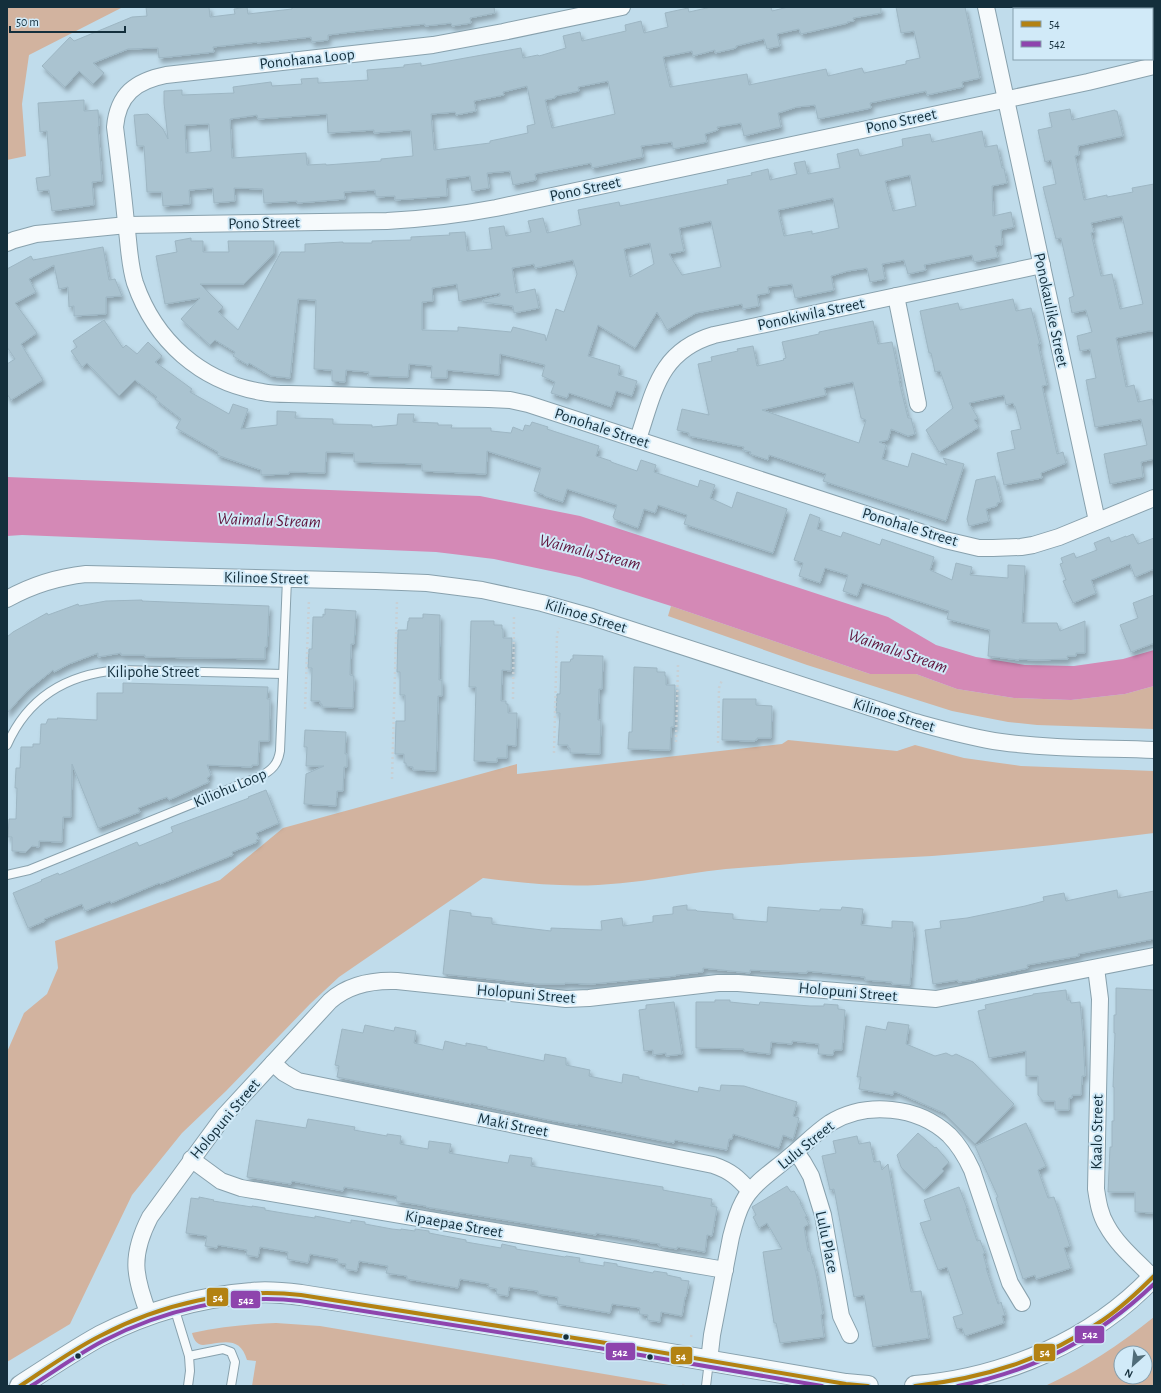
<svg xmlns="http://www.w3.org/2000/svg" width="1161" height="1393" viewBox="0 0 1161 1393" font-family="'Alegreya Sans',sans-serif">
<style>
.green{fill:#d2b39f;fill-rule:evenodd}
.water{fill:#d489b6}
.building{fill:#aac3d0;stroke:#9db6c3;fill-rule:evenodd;filter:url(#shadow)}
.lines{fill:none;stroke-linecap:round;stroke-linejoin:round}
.service-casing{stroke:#88a1ad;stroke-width:10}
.minor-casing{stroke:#88a1ad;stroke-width:18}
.tertiary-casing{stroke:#88a1ad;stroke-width:22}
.motorway-casing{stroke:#88a1ad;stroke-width:24}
.path{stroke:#c8d0d5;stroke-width:2.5;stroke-dasharray:2 3;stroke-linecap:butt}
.service{stroke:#f6fafc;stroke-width:8}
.minor{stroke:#f6fafc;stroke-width:16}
.tertiary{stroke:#f6fafc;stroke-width:20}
.motorway{stroke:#f6fafc;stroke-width:22}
.bus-1-casing{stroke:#d1eaf8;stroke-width:7}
.bus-2-casing{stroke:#d1eaf8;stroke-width:7}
.bus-1{stroke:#b38212;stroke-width:4}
.bus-2{stroke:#8e44ad;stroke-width:4}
.bus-dot{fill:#142f3c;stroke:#d1eaf8;stroke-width:1.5}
.labels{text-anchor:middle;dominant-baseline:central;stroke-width:4;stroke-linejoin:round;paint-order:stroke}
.street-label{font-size:16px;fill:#142f3c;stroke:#d1eaf8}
.water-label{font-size:17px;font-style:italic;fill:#60153d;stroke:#d1eaf8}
.line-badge{stroke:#d1eaf8;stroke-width:1.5}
.badge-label{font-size:11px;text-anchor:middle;font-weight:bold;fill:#fff}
</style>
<defs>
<filter id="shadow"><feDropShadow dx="2.5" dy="4.5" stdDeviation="2" flood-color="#0004"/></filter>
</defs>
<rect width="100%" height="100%" fill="#c0dceb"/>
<g class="green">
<path d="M7,7H123L29,55L22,104L26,156L7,160Z"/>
<path d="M671,606L870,674H916L957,689L1014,698L1071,700L1125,694L1154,686V729L1037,725L1008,722L952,711L807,665L668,616Z"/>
<path d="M788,740L897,751L915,745L964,758L1021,766L1154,771V833C1080,842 1006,851 932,856C881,859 830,860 779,865C749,867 718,869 688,874C658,879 628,883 598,885C559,887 521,883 483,878L339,977L310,1004L226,1091L182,1133L132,1195L70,1324L7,1362V1052L24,1013L47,994L58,968L55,941L220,880L283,828L517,764V774L782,744Z"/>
<path d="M1154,1317V1386H1045C1086,1367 1119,1345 1154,1317ZM1121,1353H1145V1377H1121Z"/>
<path d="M276,1323L320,1326L675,1386H252L256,1361L247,1360C241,1340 229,1341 211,1344C207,1344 203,1346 199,1344C195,1342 193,1337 192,1333C220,1327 247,1324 276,1323Z"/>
</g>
<path class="water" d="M7,477L480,496L580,516L888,617L936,645L976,657L1025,665L1074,666L1123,659L1154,650V686L1125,694L1071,700L1014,698L957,689L916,674H870L671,606L579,577L494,559L436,552L22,535L7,536Z"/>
<g class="building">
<path d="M146,7H209L210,17L235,14L234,9L247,7L248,14L292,9V7H494L495,13L470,18L471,23L452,26L451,23L425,26V24L351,32L328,35V40L312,42L311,37L257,43V42L213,47L214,52L159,58L158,48L128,49L93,63L104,73L93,84L79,71L65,87L42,66L70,37L74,41L132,17L147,16Z"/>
<path d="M711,7H771L772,11L788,7H881V13L853,18L854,21L847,22L848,23L801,34L799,29L777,34L780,46L767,49L764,39L736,46V48L715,53V50L693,56L692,51L663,57L670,87L747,74L749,85L826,69L828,76L862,68L864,73L906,64V61L920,58L914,31L901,33L896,7H965L980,78L962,82L963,87L927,95L926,91L870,103L871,108L818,119L815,105L797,107L778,113L781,127L744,136L741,123L717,127L718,130L705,134L707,142L673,149L672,142L641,146L643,157L592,168L591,163L535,174L536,180L513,185L510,171L487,173L489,188L472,191L470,176L446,179L447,196L395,200V196L376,197L375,190L344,192L345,199L297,203V201L264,203L263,189L234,188L235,201L214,203L213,188L189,190L190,204L163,206L162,192H147L144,146H137L134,115L148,114L163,129L168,139L164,103V91L182,90V95L234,93L233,87L271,82L272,86L302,84L301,79L318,78V83L368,80L367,70L404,67V65L421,63V66L521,48L523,58L538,55L539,56L566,48L563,36L580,32L582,41L626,31L625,25L641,21L644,33L668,27L665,13L688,8L689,12ZM608,81L615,114L552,128L545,100L555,98V96L579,91L578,87ZM527,86L535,124L527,126L528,133L490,141V143L434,150L431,114L455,112L456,115L476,111L474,101L504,95L503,92ZM327,114L328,133L374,130V133L409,130L411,131L413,156L381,159V161L326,165V164L307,165L306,153L232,158L230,119L257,115L258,119ZM209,124L211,151L186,153L185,125Z"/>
<path d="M84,100V111L98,110L99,126L98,127L102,181L92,182L94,205L52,211L49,190L38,191L36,178L50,176L47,131L40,132L38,103Z"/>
<path d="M1070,109L1072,120L1115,110V111H1117L1123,136L1078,146L1079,155L1075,156L1084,200L1107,195V197L1133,192L1132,188L1154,184V331H1149L1116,338L1126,387L1134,385L1138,402L1152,399L1154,409V459L1141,462L1143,477L1110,484L1104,454L1147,445L1141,419L1095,427L1086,380L1096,378L1090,349L1080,351L1077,336L1092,332L1086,310L1072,313L1069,298L1074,296L1061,238L1056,239L1043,187L1056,184L1051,160L1045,162L1038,130L1052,127L1049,113ZM1122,216L1143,304L1120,309L1112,274L1101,276L1091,233L1094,232L1091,223Z"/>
<path d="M982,131L985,147L997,145L1002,168H1004L1007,183L992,186L993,216L1011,212L1014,227L1001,230L1002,245L995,246L998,257L974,262L972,255L924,265L926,270L908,274L904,260L882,264L885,279L870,282L867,268L848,271L831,276L834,290L795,298L792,284L768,287L769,293L757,295L759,306L743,309L742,304L696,313L667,330L657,312L635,348L598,325L588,356L620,366L618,375L637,381L632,396L616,391L611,407L569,393L567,398L551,393L555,382L542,376L545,365L500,354L499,375L447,370V378H431L432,366L409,364L408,377L368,376L369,372L346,370L345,382L332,381V370L314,369L316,300L298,299L290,378L271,376L249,363L248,365L233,356L235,352L215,340L210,345L181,319L200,298L165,304L156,256L177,252L175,241L191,238V241H203V252H229L228,241H274V253L244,284H200L223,307L218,312L238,330L281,252H305V244L343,242V243H372V241L411,240V237L450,235L449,233L465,232L467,251L492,249L489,228L504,226L506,236L531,232L528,221L543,218L547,233L581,225L578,210L619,202L620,206L728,184L727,180L752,175L751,173L768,169L770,180L797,174L794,163L805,161L808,174L840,168L837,154L858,149L860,156L903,146L902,139L930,134L932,142ZM910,175L916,206L893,211L885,181ZM833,198L839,228L812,234V231L784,236L778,210ZM711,221L721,267L682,275L669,254L684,251L679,228ZM650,243L654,264L630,277L624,249ZM573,260L577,274L564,312L556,309L546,341L545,335L513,327L511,332L458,327V331L422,330V302L433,301L432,288L457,284L459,301L500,293V296L483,300V302L513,306L514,313L539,308L535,289L516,293L512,268L534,264L535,268Z"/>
<path d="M103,247L109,280L115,279L122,296L106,297V314L74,316V306L69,307L68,287L59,289L54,265L29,279L36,292L15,303L37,333L21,344L43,380L11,400L7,394V364L15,359L7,347V269L31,256L33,260Z"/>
<path d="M1013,299L1016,311L1031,308L1040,344H1038L1047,385L1042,386L1057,454L1063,452L1066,463L1041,473L1042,478L1004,485L997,453L1015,449L1011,431L1021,429L1015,406H1014L1013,403L1006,405L1004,395L969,403L978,418L974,420L979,427L939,452L926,430L953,408L940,371L935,372L931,353H929L920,311L958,303L960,310Z"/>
<path d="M104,320L123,348L126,345L137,354L148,342L162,356L155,362L192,389L190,392L229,414L233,404L248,409L241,429L277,425V411L296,412L295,418L333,419V424L372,425V427L397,425L398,414H414L413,422L438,423V425H452L451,428H491V431L511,433L513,427L523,431L525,425L530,426L532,422L548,427L547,429L599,446L596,456L611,461V462L637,471L641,460L656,465L654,472L698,487L700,480L715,485L710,498L732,508L737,492L787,509L773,553L684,524L687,515L658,505L655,513L644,509L638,528L614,519V518L613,517L617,505L567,489L563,502L544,496V495L534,491L541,468L487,451L486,474L422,471V464L354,462V453L326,452L325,473L289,472V474L261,475V470L217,455L218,452L176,428L181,419L155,399L157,397L135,380L119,396L87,363L82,367L71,351L77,347L73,341Z"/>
<path d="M873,321L878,344L892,342L900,381H899L908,418H911L915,434L908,436L891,429L888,440L879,442L886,445L882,459L908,467L912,453L947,465L943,458L964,464L946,521L823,481L826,474L769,455L768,460L750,454L751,452L743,450L744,447L689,436V433L677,430L682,409L709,415L698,364L712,361L711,357L738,351L737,349L753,346L757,366L784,360L783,359L786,358L782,342L819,334V332ZM853,382L861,418L866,420L859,443L762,410L826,395L824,388Z"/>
<path d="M995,476L1001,502L997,503V506L986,509L989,521L969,526L967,519L976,480Z"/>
<path d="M810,514L820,518L817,529L841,537L843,532L880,545L882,539L934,557L930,570L952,580L956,563L972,567L970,575L1008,578V565L1025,566L1022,623H1057L1060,631L1085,621V653H1076V656H1067L1068,659L1035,660L1019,659V660L988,656L990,630L947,619L949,611L862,583L857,596L843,591L848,575L825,568L820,583L799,576L803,563L794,560Z"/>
<path d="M1133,534L1138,544L1154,538V569L1135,577L1130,564L1091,580L1096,593L1073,603L1063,581L1066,580L1060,564L1063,563L1061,558L1074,553L1076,558L1097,550L1094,543L1109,537L1111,542L1126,536V537Z"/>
<path d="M1154,595V643L1131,652L1120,625L1138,618L1133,603Z"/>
<path d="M142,600V601L269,606L267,647H265V659L145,657V655H121V653L98,657V653L69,664L54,672L53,670L27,691L7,713V637L13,632L47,613L48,615L78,604L79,606L106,601Z"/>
<path d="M325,609L356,611L354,644H351L350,675L354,676L353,708L322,707V704H320V701H311L312,668H308L309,649H312L313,617H323V614L325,615Z"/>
<path d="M423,614L440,615L439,680H442V696H438L436,771L413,770V767L406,766V763H404V754H395L396,721H405V695H400V672H397L398,630H407L408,621H409V618H423Z"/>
<path d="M471,621H494V625H502V629H503V638H512L511,671L502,670L501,701H506V704H508V713H517L516,746L507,745V758H497V762L474,761L476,687H469Z"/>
<path d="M573,655L603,656L602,689H599L598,720H601L600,754L570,753V748H568V745H558L560,713H556L557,694H560L561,662H570L571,659H573Z"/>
<path d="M634,667L657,668V672H665V676H666V685H675L674,727H671L670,750L628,749L629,732H632Z"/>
<path d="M123,683L268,687L267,699H270L269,741H259L258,765H252V767L207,765L211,775L207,778L209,782L169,800L167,797L138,808L140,812L98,828L72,764L71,817H63L62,842L39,841V847L32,846L26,852L12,851V837H8L9,819H16L17,788H15L16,768H20L21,747H33V744H40L41,724H46L48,719H58L57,718L97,720V693H123Z"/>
<path d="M723,699H756V705L772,706L771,738H757V740H755V741L722,740Z"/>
<path d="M305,730L346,732L345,754H347V767H344L343,791H337L336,806L304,804L306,774L324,766H306L307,747H304Z"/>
<path d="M266,790L279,823L256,833L259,839L256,840L257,842L232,852L233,855L160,884L159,883L111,903L110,901L85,911L82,904L44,919L45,921L28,928L13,893L42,881L41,880L58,873L59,875L137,842L139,846L173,832L171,827L249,798L248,797Z"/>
<path d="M1117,890L1118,898L1154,891V939L1078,954L1079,956L1027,965L1028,968L976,979V980L958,982V980L933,984L925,930L941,928L940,921L967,918L1025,906L1044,901L1043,897L1064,893L1066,901Z"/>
<path d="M687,905V910H696L697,911L733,914V919L767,922L768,907L820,911V909L841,910L842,907L863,909L861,925L892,928V921L913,922V932L914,931L910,985L892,984V982L865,980V977L807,971V973L750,970V973L703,968V972L676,975V976L591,984L565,983V984H538L443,974L450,910L471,913V916L492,918V924L551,931V928L602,930L601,921L622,918L623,926L653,922V916L673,914V907Z"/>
<path d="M1116,988L1154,990V1213L1135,1212V1192H1108L1110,1147H1112V1121H1114V1087H1113L1115,1033H1114V1015H1116Z"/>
<path d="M1066,990L1067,1000H1070L1071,1003L1080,1002L1083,1036L1085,1076H1082L1081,1095H1072V1098H1069V1110H1055V1101H1043L1038,1095V1076H1026V1051L989,1058L978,1011L986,1009L985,1005L1033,995V994Z"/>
<path d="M715,1000H730V1002L759,1005L760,1002L810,1006H824V1004L838,1005V1009L845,1010L842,1050H834L833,1055L818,1054L819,1044L792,1041V1044L771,1042L770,1054L744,1051V1049L696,1048V1002H715Z"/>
<path d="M674,1002L682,1054L666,1056V1053L653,1055V1050L644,1051L639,1010L646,1009V1005Z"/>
<path d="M888,1022L909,1025L906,1044L935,1056L946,1053L952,1056L956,1054L973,1062L1014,1104L975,1144L944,1113L894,1091L893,1095L859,1089L861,1077H857L866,1026L886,1030Z"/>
<path d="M365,1025L394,1031L395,1027L416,1031L414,1043L443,1050L445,1041L466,1046V1043L487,1047V1049L544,1061L545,1054L566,1058V1065L590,1070L589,1076L622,1083L623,1074L639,1077V1079L698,1092L699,1087L720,1091L721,1085L744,1086L797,1102L793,1116L799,1118L793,1139L783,1135L779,1148L733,1134L732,1139H729L727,1150L675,1140L674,1143L578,1124V1125L549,1120L471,1103V1104L337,1077L339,1066L335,1065L342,1029L363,1033Z"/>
<path d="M308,1119L355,1127L354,1130L387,1136V1134L401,1136L400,1144L428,1149L429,1141L451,1144L449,1153L508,1163L510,1155L532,1158L531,1166L663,1187V1190L712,1199L711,1206L717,1207L712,1236L707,1235L705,1252L677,1247V1249L659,1246L660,1244L639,1241L640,1240L596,1233V1235L426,1207V1206L396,1201L397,1196L374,1192L344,1187L343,1191L292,1181L291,1184L247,1177L256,1120L306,1128Z"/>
<path d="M1026,1123L1046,1166L1038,1170L1048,1198L1054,1197L1070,1246L1064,1248L1071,1268L1036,1279L1035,1275L1023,1279L996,1198L998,1197L975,1146Z"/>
<path d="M918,1133L935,1148L936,1147L949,1162L942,1169L944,1171L924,1190L901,1167L897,1155Z"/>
<path d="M857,1136L859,1144L870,1142L874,1162L880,1161L882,1170L888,1164L911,1292L921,1291L929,1338L873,1347L864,1295L854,1297L834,1189L830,1190L822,1156L836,1153L833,1141Z"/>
<path d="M787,1186L791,1192L794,1191L801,1202L800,1203L807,1216L805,1217L809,1224L804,1227L808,1251H810L813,1264H814L817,1278L823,1314L821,1315L824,1337L780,1343L776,1323H774L763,1252L782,1249L767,1223L759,1228L753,1217L756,1215L752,1207Z"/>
<path d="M959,1187L967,1208L966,1209L977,1241L980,1240L985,1253L983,1254L987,1268H986L998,1304L1001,1302L1005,1315L1002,1316L1004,1323L965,1336L962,1328L957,1329L953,1317L963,1314L947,1267L938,1270L920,1223L931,1220L924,1200Z"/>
<path d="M199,1197L214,1200L213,1201L252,1207V1206L265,1208V1210L295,1215L315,1218V1216L351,1223V1220L365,1222V1224L392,1229L401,1230V1229L415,1231V1229L429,1231V1233L466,1240V1242L501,1248L502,1244L516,1247V1249L565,1257L566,1256L580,1258L579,1262L604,1266V1262L617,1264V1266L653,1273L654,1271L667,1273V1275L681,1278V1280L689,1281L686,1297H685L682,1316L661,1312L660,1322L647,1320L648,1315L639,1314L640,1308L612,1304L610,1313L557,1304L558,1297L538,1294V1291L509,1287L508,1296L496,1294L497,1289L488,1287L489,1284L460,1279L458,1288L407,1279V1276L386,1273L388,1266L359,1261L357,1271L345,1269L346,1264L337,1263L338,1259L310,1254L308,1263L287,1259L288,1252L260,1247L258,1257L246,1255L247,1250L218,1245L217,1248L205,1246L207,1236L186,1233L191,1198L199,1199Z"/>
</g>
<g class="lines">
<g class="service-casing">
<g id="service">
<path d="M7,745C28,697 68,674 119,670L283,674"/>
<path d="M7,875L29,870L261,776C272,770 278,764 280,751L287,579"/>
<path d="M174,1307L189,1356L190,1371L188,1386"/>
<path d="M189,1356L223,1349L231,1352L235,1362L231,1386"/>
<path d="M706,1386L709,1361"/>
</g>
</g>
<g class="minor-casing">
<g id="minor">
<path d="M622,7L503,32L433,45L166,75C136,81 118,94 115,127C119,159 123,191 126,223C129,243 129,264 135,283C155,341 201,382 262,392C270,394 280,394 289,394L489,399L510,400L528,404L945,540L979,548H993L1021,547L1033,545L1059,537L1154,498"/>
<path d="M986,7L1097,521"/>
<path d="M7,243L14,240L36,234L127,225L387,221C423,219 459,215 496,208L1088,82L1154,66"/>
<path d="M896,296L918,404"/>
<path d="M638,439C654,392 659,351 714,335L1042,265"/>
<path d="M7,599C32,585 58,577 86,574L376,581L427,583L482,590L542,603L592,617L915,722C944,730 972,738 1001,742C1052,749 1103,748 1154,750"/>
<path d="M1096,968L1100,999L1096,1189C1098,1202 1100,1215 1107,1226C1118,1246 1137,1261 1152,1277"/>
<path d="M273,1063L284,1073L298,1081L713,1165C731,1171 738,1178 750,1191"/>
<path d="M796,1152L803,1162L811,1176L823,1215L841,1316L850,1335"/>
<path d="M191,1159L221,1181L241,1188L725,1270"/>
<path d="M149,1315C134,1276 130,1256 150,1217L224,1116L330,1001C349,984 372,980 397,981L566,999L589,998L718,983H738L936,999L1154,956"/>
<path d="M709,1361L712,1335L731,1237C734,1225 737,1213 743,1202C752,1184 773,1171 788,1158C802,1147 815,1133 830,1123C866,1101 918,1106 949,1135C959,1145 966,1157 972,1170L1010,1283L1022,1303"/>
</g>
</g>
<g class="tertiary-casing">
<g id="tertiary">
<path d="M20,1386C46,1369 73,1351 100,1336C147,1312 199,1297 252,1293C268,1291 285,1293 301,1295L600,1342L846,1384L868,1386"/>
<path d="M915,1386C1004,1379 1093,1341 1154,1276"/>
</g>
</g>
<g class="motorway-casing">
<g id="motorway">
<path d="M1124,7L1126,9"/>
<path d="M1152,38L1154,41"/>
</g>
</g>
<g class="path">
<path d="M513,699L514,617"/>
<path d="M305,709L309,599"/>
<path d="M676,742L678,665"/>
<path d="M718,743L719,688L722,680"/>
<path d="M554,753L557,635L559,628"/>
<path d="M392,779L397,601"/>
<path d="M691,1337L692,1333"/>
<path d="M683,1386L684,1381"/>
</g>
<use href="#service" class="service"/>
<use href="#minor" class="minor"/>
<use href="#tertiary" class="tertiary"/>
<use href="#motorway" class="motorway"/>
<g class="bus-1-casing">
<g id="bus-1">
<path d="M20,1386C46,1369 72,1350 100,1336C161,1304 233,1287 301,1295L600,1342L846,1384L868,1386"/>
<path d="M915,1386C984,1378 1045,1360 1103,1320C1122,1307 1138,1292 1154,1276"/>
</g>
</g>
<g class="bus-2-casing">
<g id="bus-2">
<path d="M31,1386C55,1371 78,1354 103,1341C163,1310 233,1293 300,1301L599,1348L822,1386"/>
<path d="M958,1386C1036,1370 1096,1339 1154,1284"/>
</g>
</g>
<use href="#bus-1" class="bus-1"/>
<use href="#bus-2" class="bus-2"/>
</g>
<g class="bus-dot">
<circle cx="566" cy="1337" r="3.5"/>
<circle cx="78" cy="1356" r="3.5"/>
<circle cx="650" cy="1357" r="3.5"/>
</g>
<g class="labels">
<g class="street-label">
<text transform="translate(307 59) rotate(-6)">Ponohana Loop</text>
<text transform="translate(901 121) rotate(-12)">Pono Street</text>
<text transform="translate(585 189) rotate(-12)">Pono Street</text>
<text transform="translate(264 223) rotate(-1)">Pono Street</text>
<text transform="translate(1051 310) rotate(78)">Ponokaulike Street</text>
<text transform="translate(811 314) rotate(-12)">Ponokiwila Street</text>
<text transform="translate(602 428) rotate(18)">Ponohale Street</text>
<text transform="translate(910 527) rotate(17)">Ponohale Street</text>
<text transform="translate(266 578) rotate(1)">Kilinoe Street</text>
<text transform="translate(586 616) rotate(17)">Kilinoe Street</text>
<text x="153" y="672">Kilipohe Street</text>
<text transform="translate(894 715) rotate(17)">Kilinoe Street</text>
<text transform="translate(230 788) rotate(-23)">Kiliohu Loop</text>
<text transform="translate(848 992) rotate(5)">Holopuni Street</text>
<text transform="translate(526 994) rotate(5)">Holopuni Street</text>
<text transform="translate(225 1119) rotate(-50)">Holopuni Street</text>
<text transform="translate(513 1125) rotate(11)">Maki Street</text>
<text transform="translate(1097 1132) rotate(-89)">Kaalo Street</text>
<text transform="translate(806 1145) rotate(-39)">Lulu Street</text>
<text transform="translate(454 1224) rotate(10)">Kipaepae Street</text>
<text transform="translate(827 1242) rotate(78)">Lulu Place</text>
</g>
<g class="water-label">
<text transform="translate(269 520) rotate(2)">Waimalu Stream</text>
<text transform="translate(590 552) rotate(14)">Waimalu Stream</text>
<text transform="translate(898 651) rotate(19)">Waimalu Stream</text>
</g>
</g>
<g class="line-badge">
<rect x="206" y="1287" width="23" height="20" rx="4" fill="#b38212"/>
<rect x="230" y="1290" width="31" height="19" rx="4" fill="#8e44ad"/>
<rect x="1074" y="1325" width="31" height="19" rx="4" fill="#8e44ad"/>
<rect x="605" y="1342" width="31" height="19" rx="4" fill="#8e44ad"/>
<rect x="1033" y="1343" width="23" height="19" rx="4" fill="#b38212"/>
<rect x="670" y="1346" width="23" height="19" rx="4" fill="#b38212"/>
</g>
<g class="badge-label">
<text x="218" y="1301">54</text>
<text x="246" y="1304">542</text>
<text x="1090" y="1338">542</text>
<text x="620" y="1356">542</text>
<text x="1045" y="1356">54</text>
<text x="681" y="1360">54</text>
</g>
<rect width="1161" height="1393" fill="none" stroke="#142f3c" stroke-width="16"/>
<rect x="1013" y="8" width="140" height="52" fill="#d1eaf8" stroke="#859fad"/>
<rect x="1021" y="21" width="20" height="6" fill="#b38212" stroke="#859fad"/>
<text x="1049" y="28" font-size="12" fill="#142f3c">54</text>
<rect x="1021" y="41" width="20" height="6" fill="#8e44ad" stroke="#859fad"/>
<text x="1049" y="48" font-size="12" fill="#142f3c">542</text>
<g transform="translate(1133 1365) rotate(207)"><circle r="19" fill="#d1eaf8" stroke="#859fad"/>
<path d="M0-3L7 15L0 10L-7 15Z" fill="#506c79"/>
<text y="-6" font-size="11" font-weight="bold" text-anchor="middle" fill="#142f3c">N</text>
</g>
<path d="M10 26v6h115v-6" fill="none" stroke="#142f3c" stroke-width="2"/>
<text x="16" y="26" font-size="12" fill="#142f3c" stroke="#d1eaf8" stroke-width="3" paint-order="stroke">50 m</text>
</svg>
